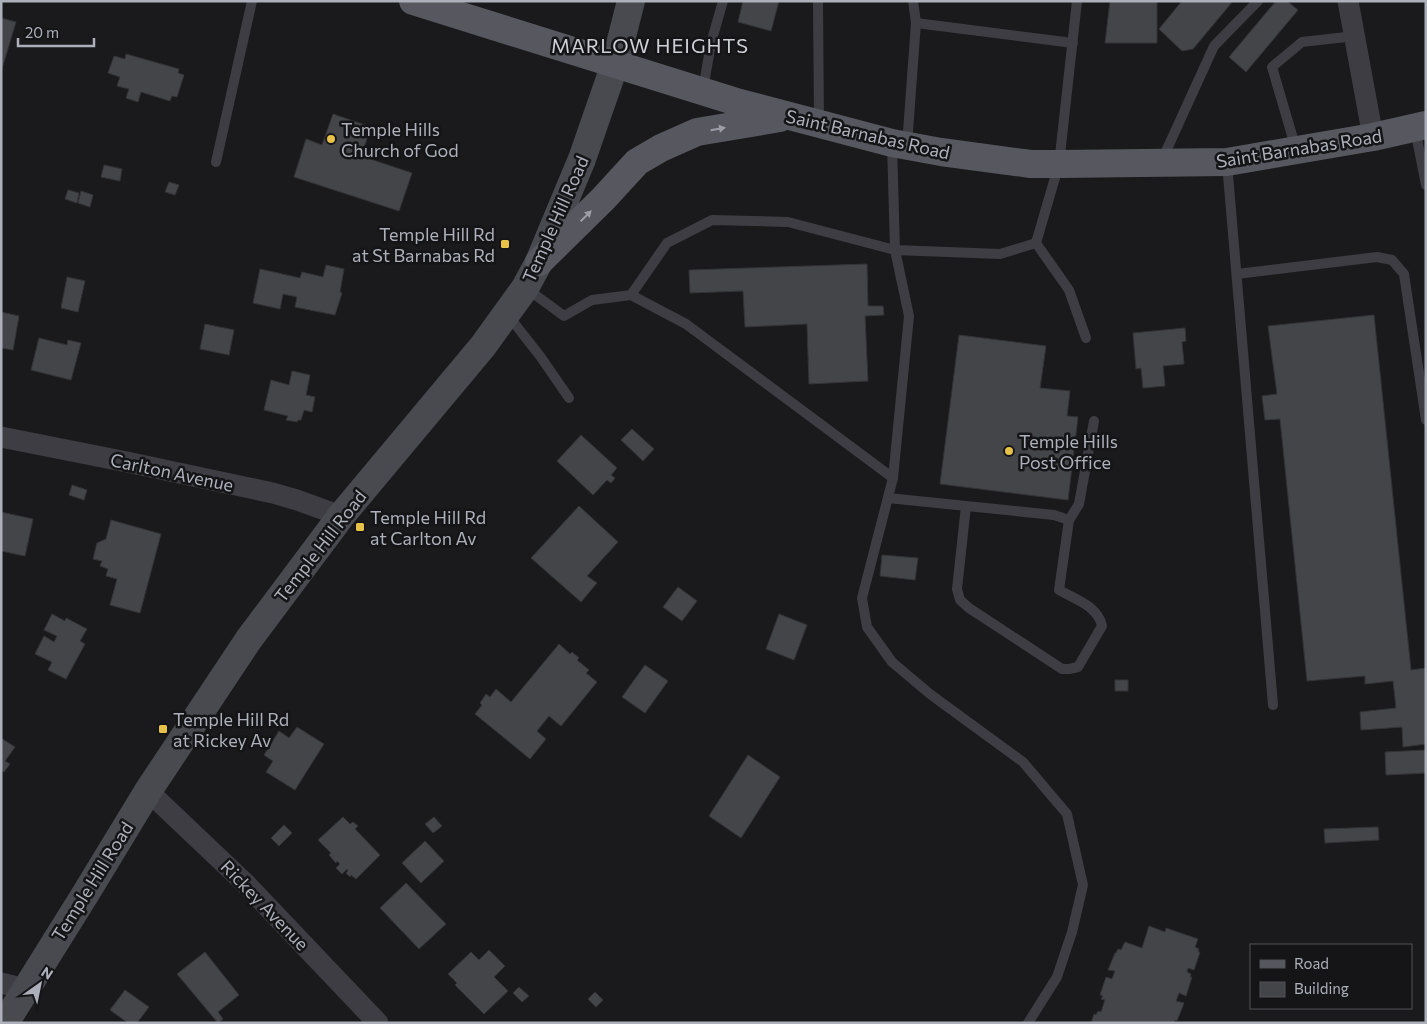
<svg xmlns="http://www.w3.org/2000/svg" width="1427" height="1024" viewBox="0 0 1427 1024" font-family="Commissioner,sans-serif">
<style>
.building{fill:#444549;stroke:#343438}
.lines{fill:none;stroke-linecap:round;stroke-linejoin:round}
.lane{stroke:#3d3d43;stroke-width:10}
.street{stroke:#3d3d43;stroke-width:21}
.secondary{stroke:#494a50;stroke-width:28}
.primary{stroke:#57585f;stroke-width:28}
.oneway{fill:#9c9ea8}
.poi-dot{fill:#e6c248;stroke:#151517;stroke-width:2}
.labels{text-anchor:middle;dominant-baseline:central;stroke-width:5;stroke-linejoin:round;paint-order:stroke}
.poi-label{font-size:18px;fill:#adb0ba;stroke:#151517;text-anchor:start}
.street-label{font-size:18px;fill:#adb0ba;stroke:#151517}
.quarter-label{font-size:20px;letter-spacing:1px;fill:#cecfd7;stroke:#151517}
</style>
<rect width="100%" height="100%" fill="#1a1a1c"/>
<g class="building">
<path d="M743,1H779L771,31L738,22Z"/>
<path d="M1110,1H1157V43H1105Z"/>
<path d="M1182,1H1233L1193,49L1182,51L1159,29Z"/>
<path d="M1276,1H1287L1298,10L1246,72L1229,57Z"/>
<path d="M1,18L16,22L1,72Z"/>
<path d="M126,54L179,69L178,73L184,75L177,97L172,96L170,101L141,92L138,102L126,98L129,89L117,86L120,77L108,73L114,56L125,59Z"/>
<path d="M333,114L371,127L361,156L412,173L399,211L294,177L306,139L322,145Z"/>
<path d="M104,165L122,169L120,181L101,177Z"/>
<path d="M169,182L179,185L175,195L165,192Z"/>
<path d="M68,190L79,193L77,203L65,199Z"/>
<path d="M81,191L93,195L90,207L78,203Z"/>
<path d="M867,264L868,306H883L884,315L865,316L868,381L809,384L807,324L745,327L743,291L690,293L689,270Z"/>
<path d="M326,265L344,269L340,292L342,293L335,315L295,307L297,297L283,294L280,309L253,303L260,269L300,278L302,272L323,277Z"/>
<path d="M67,277L85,281L78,312L61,308Z"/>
<path d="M1,312L19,316L13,350L1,348Z"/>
<path d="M1374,315L1411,670L1426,668V744L1403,747L1402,727L1361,730L1360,712L1396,708L1393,681L1365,684V676L1307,681L1280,419L1265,420L1262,396L1277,394L1268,326Z"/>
<path d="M205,324L234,330L229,355L200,349Z"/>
<path d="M1185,328L1186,341L1182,342L1184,364L1163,366L1165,386L1143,388L1141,368L1136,369L1133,333Z"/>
<path d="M959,335L1046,346L1040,388L1070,391L1067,416L1078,417L1068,500L940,484Z"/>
<path d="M39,338L67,345L68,340L81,343L71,380L31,370Z"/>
<path d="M292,371L310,375L306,395L315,397L312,412L304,410L301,420H298L297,422L286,420L288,416L264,410L271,380L289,385Z"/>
<path d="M632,429L654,449L643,461L621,440Z"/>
<path d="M581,435L617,468L611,475L615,478L611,483L607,480L593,495L557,461Z"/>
<path d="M72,485L87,490L84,500L69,495Z"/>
<path d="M579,506L618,542L587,576L597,583L581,602L531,558Z"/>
<path d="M1,512L33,519L25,556L1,551Z"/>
<path d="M111,520L161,534L140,613L110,605L117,579L106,576L108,569L100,566L102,561L93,559L97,543L106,539Z"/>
<path d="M882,555L918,558L915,580L880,576Z"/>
<path d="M678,587L697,601L682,621L663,607Z"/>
<path d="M52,614L65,621L66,618L87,629L80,641L85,644L66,679L48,670L52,662L35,654L44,636L54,642L57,636L44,630Z"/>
<path d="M779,614L807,625L794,660L766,649Z"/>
<path d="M559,644L570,654L572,652L579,658L577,660L589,670L586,673L597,682L561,726L549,716L537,731L546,739L530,759L475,714L482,705L480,703L486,694L490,697L496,689L511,702Z"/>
<path d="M645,665L668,681L645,713L622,697Z"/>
<rect x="1115" y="680" width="13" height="11"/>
<path d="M297,727L324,744L295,790L266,772L273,761L264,755L279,731L289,738Z"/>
<path d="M1,738L15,747L5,761L10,764L4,772L1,770Z"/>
<path d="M1426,750V773L1386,775L1385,752Z"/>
<path d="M748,755L780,777L741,838L709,816Z"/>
<path d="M343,817L350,824L353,822L358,826L355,829L380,855L356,879L351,875L350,877L346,873L348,871L347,869L342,874L336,868L340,864L337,861L336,863L329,855L331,853L318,840Z"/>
<path d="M434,817L442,826L433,833L425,824Z"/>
<path d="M284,825L292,833L279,846L271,838Z"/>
<path d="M1378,827L1379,840L1325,843L1324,829Z"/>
<path d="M425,841L444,861L421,883L402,863Z"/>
<path d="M406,883L446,924L419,949L380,908Z"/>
<path d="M1149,926L1165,932L1166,928L1198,939L1195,947L1199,949L1198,952H1200L1194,970L1188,968L1187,972L1191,974L1190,977H1192L1186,996L1179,993L1176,1001L1184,1003L1177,1021L1175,1020L1174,1023H1091L1094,1014L1096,1015L1098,1011L1101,1012L1105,1000L1101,999L1103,996L1100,995L1106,977L1112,979L1115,971L1108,970L1115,953H1116L1118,949L1121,950L1125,942L1142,948Z"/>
<path d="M489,950L505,966L494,977L508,991L484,1014L455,985L457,983L448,974L471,952L479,960Z"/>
<path d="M205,952L239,995L218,1012L223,1019L218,1023L177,974Z"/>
<path d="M519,987L529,996L522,1002L513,993Z"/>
<path d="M125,990L149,1007L137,1023H128L110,1010Z"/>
<path d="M595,992L603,1000L596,1007L588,999Z"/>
</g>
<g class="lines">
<g class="lane">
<path d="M818,1L819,123"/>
<path d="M916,23L1073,43"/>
<path d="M703,90L711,43L723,1"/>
<path d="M1415,129L1426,185"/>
<path d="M892,144L895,250L909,316L893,478L862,598L867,627L892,662L930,694L1023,762L1067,814L1083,885L1072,932L1057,977L1028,1023"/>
<path d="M907,145L916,23L913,1"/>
<path d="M1296,149L1272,67L1302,42L1355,36"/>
<path d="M1162,160L1214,46L1258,1"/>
<path d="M216,162L252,1"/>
<path d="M1227,163L1273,705"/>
<path d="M1036,243L1069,290L1086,338"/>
<path d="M1237,274L1377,257L1392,260L1404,274L1426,420"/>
<path d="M526,288L564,316L592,300L631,295L686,324L893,478"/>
<path d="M631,295L667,243L712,220L788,222L895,250L1000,254L1036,243L1059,164L1077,1"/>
<path d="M507,314L540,356L569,398"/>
<path d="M888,498L1054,515L1069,520L1059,590C1075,599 1098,606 1102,626L1078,667L1069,669H1062L969,608L960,600L957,589L966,506"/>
<path d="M1069,520L1079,504L1094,421"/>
</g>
<g class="street">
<path d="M1348,1L1373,137"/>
<path d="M1,437L127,462L273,493L297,500L341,516"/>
<path d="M148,791L246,884L378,1023"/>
<path d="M1,983L25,989"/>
</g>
<path class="secondary" d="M5,1023L86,893L148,791L249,639L341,516L483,346L525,288L539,262L582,159L615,64L631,1"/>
<g class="primary">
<path d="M413,1L740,103L892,143L941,152L1031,164H1059L1227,162L1373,137L1426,125"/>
<path d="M539,262L604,198L637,162L661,148L697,132L780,118"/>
</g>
</g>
<defs><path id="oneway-solid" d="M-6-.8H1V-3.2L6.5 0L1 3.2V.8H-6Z" transform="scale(1.25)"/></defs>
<g class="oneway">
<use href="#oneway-solid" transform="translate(718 129) rotate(-10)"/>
<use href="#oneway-solid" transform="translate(586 216) rotate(-44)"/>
</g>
<g class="poi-dot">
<circle cx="331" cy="139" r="5"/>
<rect x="500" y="239" width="10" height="10" rx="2.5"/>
<circle cx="1009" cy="451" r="5"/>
<rect x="355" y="522" width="10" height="10" rx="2.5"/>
<rect x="158" y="724" width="10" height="10" rx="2.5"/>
</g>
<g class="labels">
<g class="poi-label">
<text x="341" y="129">Temple Hills<tspan x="341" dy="21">Church of God</tspan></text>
<text x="495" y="234" text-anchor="end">Temple Hill Rd<tspan x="495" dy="21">at St Barnabas Rd</tspan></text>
<text x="1019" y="441">Temple Hills<tspan x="1019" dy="21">Post Office</tspan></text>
<text x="370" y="517">Temple Hill Rd<tspan x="370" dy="21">at Carlton Av</tspan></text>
<text x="173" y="719">Temple Hill Rd<tspan x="173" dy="21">at Rickey Av</tspan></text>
</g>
<g class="street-label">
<text transform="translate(868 134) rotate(13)">Saint Barnabas Road</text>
<text transform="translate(1299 148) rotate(-9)">Saint Barnabas Road</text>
<text transform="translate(555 219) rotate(-66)">Temple Hill Road</text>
<text transform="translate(172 472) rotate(12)">Carlton Avenue</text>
<text transform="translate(320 546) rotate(-52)">Temple Hill Road</text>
<text transform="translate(92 881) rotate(-58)">Temple Hill Road</text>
<text transform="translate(265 905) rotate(46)">Rickey Avenue</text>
</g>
<g class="quarter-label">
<text x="650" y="45">MARLOW HEIGHTS</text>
</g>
</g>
<rect width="1427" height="1024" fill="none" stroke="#adb0ba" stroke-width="5"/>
<rect x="1250" y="944" width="162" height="65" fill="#151517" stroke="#525358"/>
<rect x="1260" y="960" width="25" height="8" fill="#57585f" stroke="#525358"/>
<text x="1294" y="969" font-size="15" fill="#adb0ba">Road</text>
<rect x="1260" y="982" width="25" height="15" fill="#444549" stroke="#525358"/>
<text x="1294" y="994" font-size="15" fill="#adb0ba">Building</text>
<g transform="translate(40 984) rotate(33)" stroke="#151517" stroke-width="4" paint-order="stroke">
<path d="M0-4L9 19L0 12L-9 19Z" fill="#adb0ba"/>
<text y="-8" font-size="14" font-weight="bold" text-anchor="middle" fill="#adb0ba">N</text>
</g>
<path d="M18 38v8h76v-8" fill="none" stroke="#adb0ba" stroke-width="2.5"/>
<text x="25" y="38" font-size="15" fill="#adb0ba" stroke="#151517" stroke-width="4" paint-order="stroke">20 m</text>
</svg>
